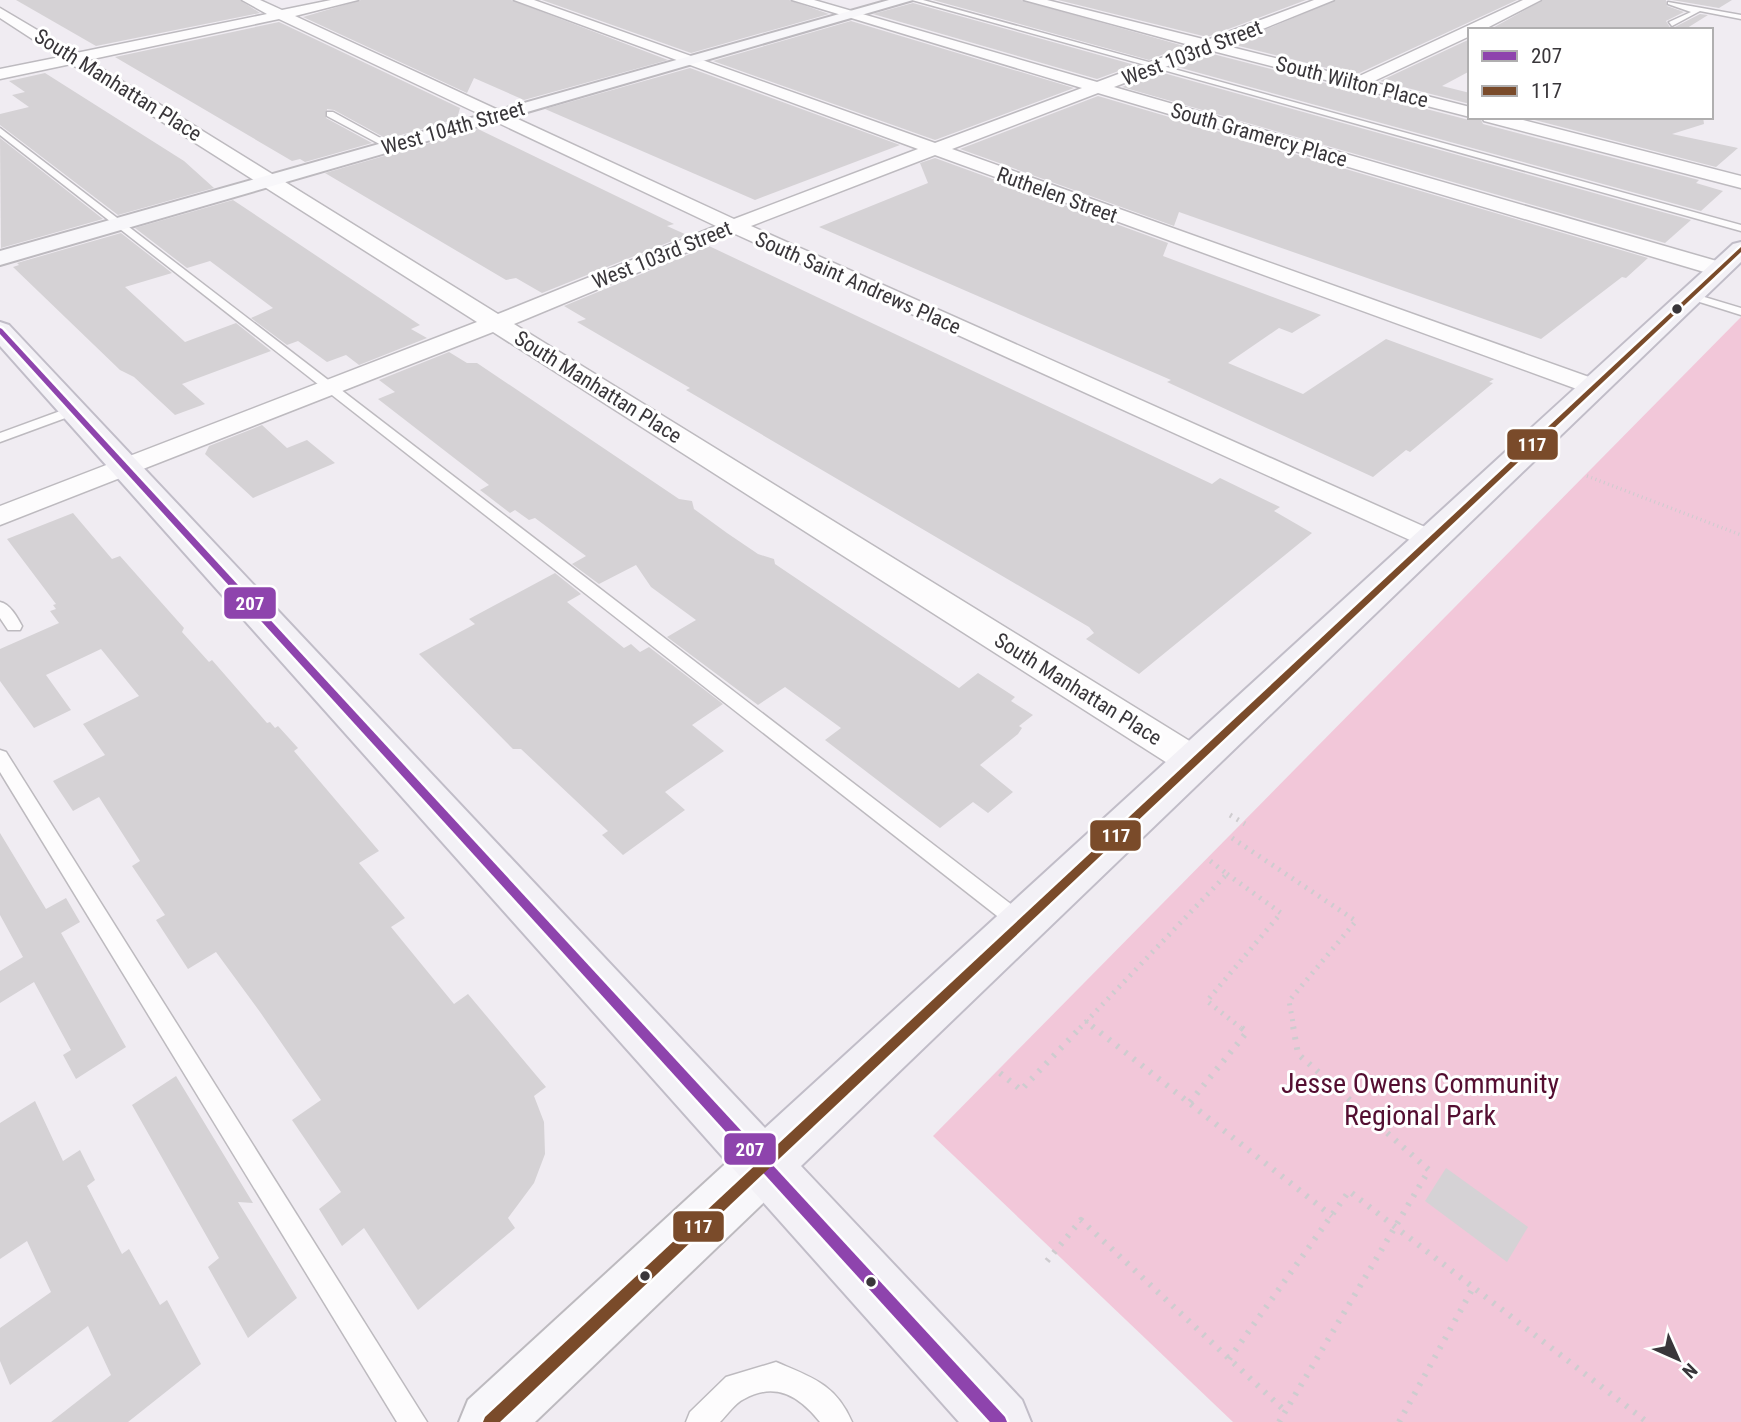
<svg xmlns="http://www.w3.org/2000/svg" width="1741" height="1422" viewBox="0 0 1741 1422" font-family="'Roboto Condensed',sans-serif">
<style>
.green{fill:#f2c7d9}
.building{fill:#d5d2d5}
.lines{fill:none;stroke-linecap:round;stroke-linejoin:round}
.lane-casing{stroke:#bdbabf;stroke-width:3}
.street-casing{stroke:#bdbabf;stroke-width:3}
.secondary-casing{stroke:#bdbabf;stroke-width:4}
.primary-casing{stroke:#c1bdc8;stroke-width:4}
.path-far2{stroke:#cecccf;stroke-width:3.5;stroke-dasharray:1 3.5;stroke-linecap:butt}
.path-far1{stroke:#cecccf;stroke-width:5;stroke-dasharray:2 6;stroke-linecap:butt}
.path{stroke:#cecccf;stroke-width:6;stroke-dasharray:2.5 8;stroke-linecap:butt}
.lane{fill:#fdfcfd;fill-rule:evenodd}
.street{fill:#fdfcfd;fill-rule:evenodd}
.secondary{fill:#f8f7fa;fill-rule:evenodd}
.primary{fill:#f3f1f6;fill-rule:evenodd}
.bus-1-casing{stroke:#fff;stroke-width:5}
.bus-2-casing{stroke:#fff;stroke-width:5}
.bus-1{fill:#8e44ad;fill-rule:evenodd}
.bus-2{fill:#7a4b2a;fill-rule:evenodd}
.bus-dot{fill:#39363a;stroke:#fff;stroke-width:2.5}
.labels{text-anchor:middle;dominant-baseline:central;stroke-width:6;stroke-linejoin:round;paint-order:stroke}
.far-street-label{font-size:21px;fill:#39363a;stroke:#fff}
.near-park-label{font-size:28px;fill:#540e31;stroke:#fff}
.line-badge{stroke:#fff;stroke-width:2.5}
.badge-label{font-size:19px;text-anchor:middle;font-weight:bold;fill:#fff}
</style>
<rect width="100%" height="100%" fill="#f0ecf2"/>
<path class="green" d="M1741,317V1422H1233L933,1136Z"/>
<g class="building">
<path d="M16,0H240L260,13L96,46Z"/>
<path d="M361,0H511L668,60L524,100L474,78L467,93L303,17Z"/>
<path d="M542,0H789L829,14L691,53Z"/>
<path d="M933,0H1021L1184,46L1149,60Z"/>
<path d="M1058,0H1306L1207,37Z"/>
<path d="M1336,0H1517L1355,75L1231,44Z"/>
<path d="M1543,0H1666L1667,6L1684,12L1666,21L1671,29L1700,14L1708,15L1684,30H1489Z"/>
<path d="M1672,0H1732L1719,8Z"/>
<path d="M913,3L1135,65L1097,79L873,14Z"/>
<path d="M851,21L1074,88L935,140L713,61Z"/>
<path d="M279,22L460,108L457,119L387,139L334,110L327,109L326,118L372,143L305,162L300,159L292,161L115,57Z"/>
<path d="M1470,39V71L1442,86L1470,93V104L1380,81Z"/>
<path d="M1209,53L1469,120L1480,117L1483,124L1699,180L1696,183L1723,191L1701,211L1174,66Z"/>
<path d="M690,68L900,145L755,200L545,109Z"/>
<path d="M1160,72L1691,220L1665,243L1122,87Z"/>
<path d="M45,73L184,161L214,188L118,215L0,125V114L29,107L12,95L25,92L9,81Z"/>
<path d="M1098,96L1648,258L1626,278L1622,277L1541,339L1179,212L1174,226L960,149Z"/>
<path d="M1523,117H1703L1704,124L1672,134L1738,148L1716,167Z"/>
<path d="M478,129L674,224L667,226L687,235L542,293L516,278L506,280L325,173Z"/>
<path d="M0,138L103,219L1,248Z"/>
<path d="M935,158L1168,243L1163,256L1321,315L1292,333L1279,328L1228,363L1303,394L1386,339L1494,379L1489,382L1493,383L1410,452L1406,450L1373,477L1167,382L1171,380L819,227L928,183L920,163Z"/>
<path d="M233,200L420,325L411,329L427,338L359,365L346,355L327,362L298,341L287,345L251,318L273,308L210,261L187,268L135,228Z"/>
<path d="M121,233L172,273L125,287L185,342L236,323L271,351L182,384L205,404L175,415L134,377L120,370L13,267L19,265L17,263Z"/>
<path d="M709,246L1212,484L1220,478L1280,507L1274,511L1312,533L1139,674L1086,639L1094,633L1089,627L686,390L690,388L577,322L586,319L564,306Z"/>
<path d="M449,352L467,363H477L679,499L692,501L694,509L727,533L758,554L774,559L775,564L959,688L978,673L1015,697L1011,701L1033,715L1019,726L1022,728L1018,734L980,765L1013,792L988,813L973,802L940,828L825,740L841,728L785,687L758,705L667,637L696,620L651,587L636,565L599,584L572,564L586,556L535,518L529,520L515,510L510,513L480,490L489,485L378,399L395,392L379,380Z"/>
<path d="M262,425L287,448L307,440L335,463L253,498L205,454L209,446Z"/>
<path d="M73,513L112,559L120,556L184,628L182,632L209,662L212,660L267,723L270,722L275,728L278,726L298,748L294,751L379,851L359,863L405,918L391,927L454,1004L468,994L546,1087L534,1096L544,1122L545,1154L534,1183L508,1218L515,1228L418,1310L364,1228L342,1246L319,1209L341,1192L292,1120L321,1100L260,1012L216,952L188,969L156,920L165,915L132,866L140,861L99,797L73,811L53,781L105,755L83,724L139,696L101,649L46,675L71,710L34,728L0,681V649L59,623L50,611L56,609L53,605L56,604L7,539Z"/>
<path d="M555,573L581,594L567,602L624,648L631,644L640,652L649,647L723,704L692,725L724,751L665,792L685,810L623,855L602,835L608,831L521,749H513L419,654L475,624L469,619Z"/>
<path d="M0,833L46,909L66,898L80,922L61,933L126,1047L76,1079L63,1055L71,1050L34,982L0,1003V971L23,957L0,915Z"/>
<path d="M176,1076L253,1203L238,1202L297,1298L248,1338L208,1267L219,1258L132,1105Z"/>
<path d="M35,1101L63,1161L80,1150L95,1180L87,1186L122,1254L129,1249L160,1305L167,1300L201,1364L128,1422H51L111,1375L88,1326L10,1385L0,1361V1328L51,1292L27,1241L0,1259V1123Z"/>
<path d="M1446,1168L1528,1227L1507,1262L1425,1201Z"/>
</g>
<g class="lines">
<g class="lane-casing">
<g id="lane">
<path d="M912,0H923L1741,225V231Z"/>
<path d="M1668,2L1741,15V19L1700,11L1672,26L1669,22L1691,12L1668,4Z"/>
<path d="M327,112H333L395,146L387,148L327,116Z"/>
<path d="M0,128L1029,918L1032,924L1029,930L1022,933L1015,930L0,135Z"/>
<path d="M1691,293L1741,308V315L1687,298L1685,296Z"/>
<path d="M74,406L80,410L79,413L0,442V433Z"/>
<path d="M0,602C10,604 17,617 22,626L20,630H8L0,618Z"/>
<path d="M0,750L6,752L427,1422H397L0,772Z"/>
<path d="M776,1362C811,1377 836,1384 852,1422H820C800,1397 776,1381 744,1399C735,1403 727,1415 720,1422H686L690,1412L726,1377Z"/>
</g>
</g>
<g class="street-casing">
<g id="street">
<path d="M242,0H260L282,10L331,0H358L295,16L734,219L918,149L514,0H534L935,143L1082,88L792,0H814L1097,82L1193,46L1024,0H1047L1207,40L1314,0H1334L1223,45L1355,78L1523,0H1541L1483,30H1470V36L1372,82L1470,107V117L1209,50L1114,87L1727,264L1730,269L1719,276L1711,274L1098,93L952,149L1603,382L1607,387L1603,392H1585L935,155L751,226L1443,535L1447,541L1443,547L1432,550L733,233L514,324L1209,753L1214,763L1209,773L1196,777L1183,773L493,332L0,525V506L477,322L71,64L0,79V69L60,57L0,18V8L76,53L267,14ZM279,19L716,226L498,314L88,60Z"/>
<path d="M1482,117H1511L1741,176V188L1484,121Z"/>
</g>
</g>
<g class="secondary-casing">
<g id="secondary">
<path d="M889,0H913L0,265V251Z"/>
<path d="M766,1136L785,1144L793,1163L785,1182L535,1422H459L468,1400L747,1144Z"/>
</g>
</g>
<g class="primary-casing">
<path id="primary" d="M1741,242V262L801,1166L1022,1400L1031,1422H959L0,346V322L9,325L765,1128L1733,244Z"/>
</g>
<path class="path-far2" d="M1587,476L1741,535"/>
<g class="path-far1">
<path d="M1230,815L1245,824"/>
<path d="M1232,838L1356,921L1289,1001L1294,1028"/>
<path d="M1227,874L1281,913L1207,1001L1241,1028"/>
<path d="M1086,1021L1094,1028"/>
<path d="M1080,1028L1227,874L1209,860"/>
</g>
<g class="path">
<path d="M1092,1026L1332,1216"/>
<path d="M1000,1073L1021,1090L1082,1026"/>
<path d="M1190,1102L1247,1032L1239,1026"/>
<path d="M1047,1261L1081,1220L1285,1411"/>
<path d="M1229,1359L1349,1191L1647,1422"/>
<path d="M1279,1422L1429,1170L1298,1054L1293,1026"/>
<path d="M1399,1422L1473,1288"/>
</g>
<use href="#lane" class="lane"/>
<use href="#street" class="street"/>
<use href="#secondary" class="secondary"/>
<use href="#primary" class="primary"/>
<g class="bus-1-casing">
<path id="bus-1" d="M0,328L2,329L1005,1417L1007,1422H990L0,334Z"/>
</g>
<g class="bus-2-casing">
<path id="bus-2" d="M1741,247V252L500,1422H483L485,1417Z"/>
</g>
<use href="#bus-1" class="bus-1"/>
<use href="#bus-2" class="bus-2"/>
</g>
<g class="bus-dot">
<circle cx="1677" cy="309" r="6"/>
<circle cx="645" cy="1276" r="6"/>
<circle cx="871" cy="1282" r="6"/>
</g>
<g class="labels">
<g class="far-street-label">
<text transform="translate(1192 53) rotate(-21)">West 103rd Street</text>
<text transform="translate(1352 82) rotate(14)">South Wilton Place</text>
<text transform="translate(118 85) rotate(32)">South Manhattan Place</text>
<text transform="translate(453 128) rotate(-16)">West 104th Street</text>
<text transform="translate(1259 135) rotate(16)">South Gramercy Place</text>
<text transform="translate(1057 195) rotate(20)">Ruthelen Street</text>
<text transform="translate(662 255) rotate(-22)">West 103rd Street</text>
<text transform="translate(858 283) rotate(24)">South Saint Andrews Place</text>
<text transform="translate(598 387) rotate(32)">South Manhattan Place</text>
<text transform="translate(1078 689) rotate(32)">South Manhattan Place</text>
</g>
<g class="near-park-label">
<text x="1420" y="1083">Jesse Owens Community<tspan x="1420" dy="32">Regional Park</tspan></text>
</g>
</g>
<g class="line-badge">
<rect x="1506" y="428" width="53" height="33" rx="7" fill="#7a4b2a"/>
<rect x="223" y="586" width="54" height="34" rx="7" fill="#8e44ad"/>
<rect x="1089" y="819" width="53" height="33" rx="7" fill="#7a4b2a"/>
<rect x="723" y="1132" width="54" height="34" rx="7" fill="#8e44ad"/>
<rect x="672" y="1210" width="53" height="33" rx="7" fill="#7a4b2a"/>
</g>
<g class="badge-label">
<text x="1532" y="451">117</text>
<text x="250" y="610">207</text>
<text x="1116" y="842">117</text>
<text x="750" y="1156">207</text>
<text x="698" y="1233">117</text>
</g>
<rect x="1468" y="28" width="245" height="91" fill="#ffffff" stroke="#b0afb0" stroke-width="2"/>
<rect x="1482" y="51" width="35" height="10" fill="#8e44ad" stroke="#b0afb0" stroke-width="2"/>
<text x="1531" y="63" font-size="21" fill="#39363a">207</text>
<rect x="1482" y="86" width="35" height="10" fill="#7a4b2a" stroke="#b0afb0" stroke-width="2"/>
<text x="1531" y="98" font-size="21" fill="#39363a">117</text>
<g transform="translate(1678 1359) rotate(135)" stroke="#ffffff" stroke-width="5" paint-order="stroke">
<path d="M0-5L12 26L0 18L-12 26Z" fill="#39363a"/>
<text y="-10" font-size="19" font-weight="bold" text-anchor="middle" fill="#39363a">N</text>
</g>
</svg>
